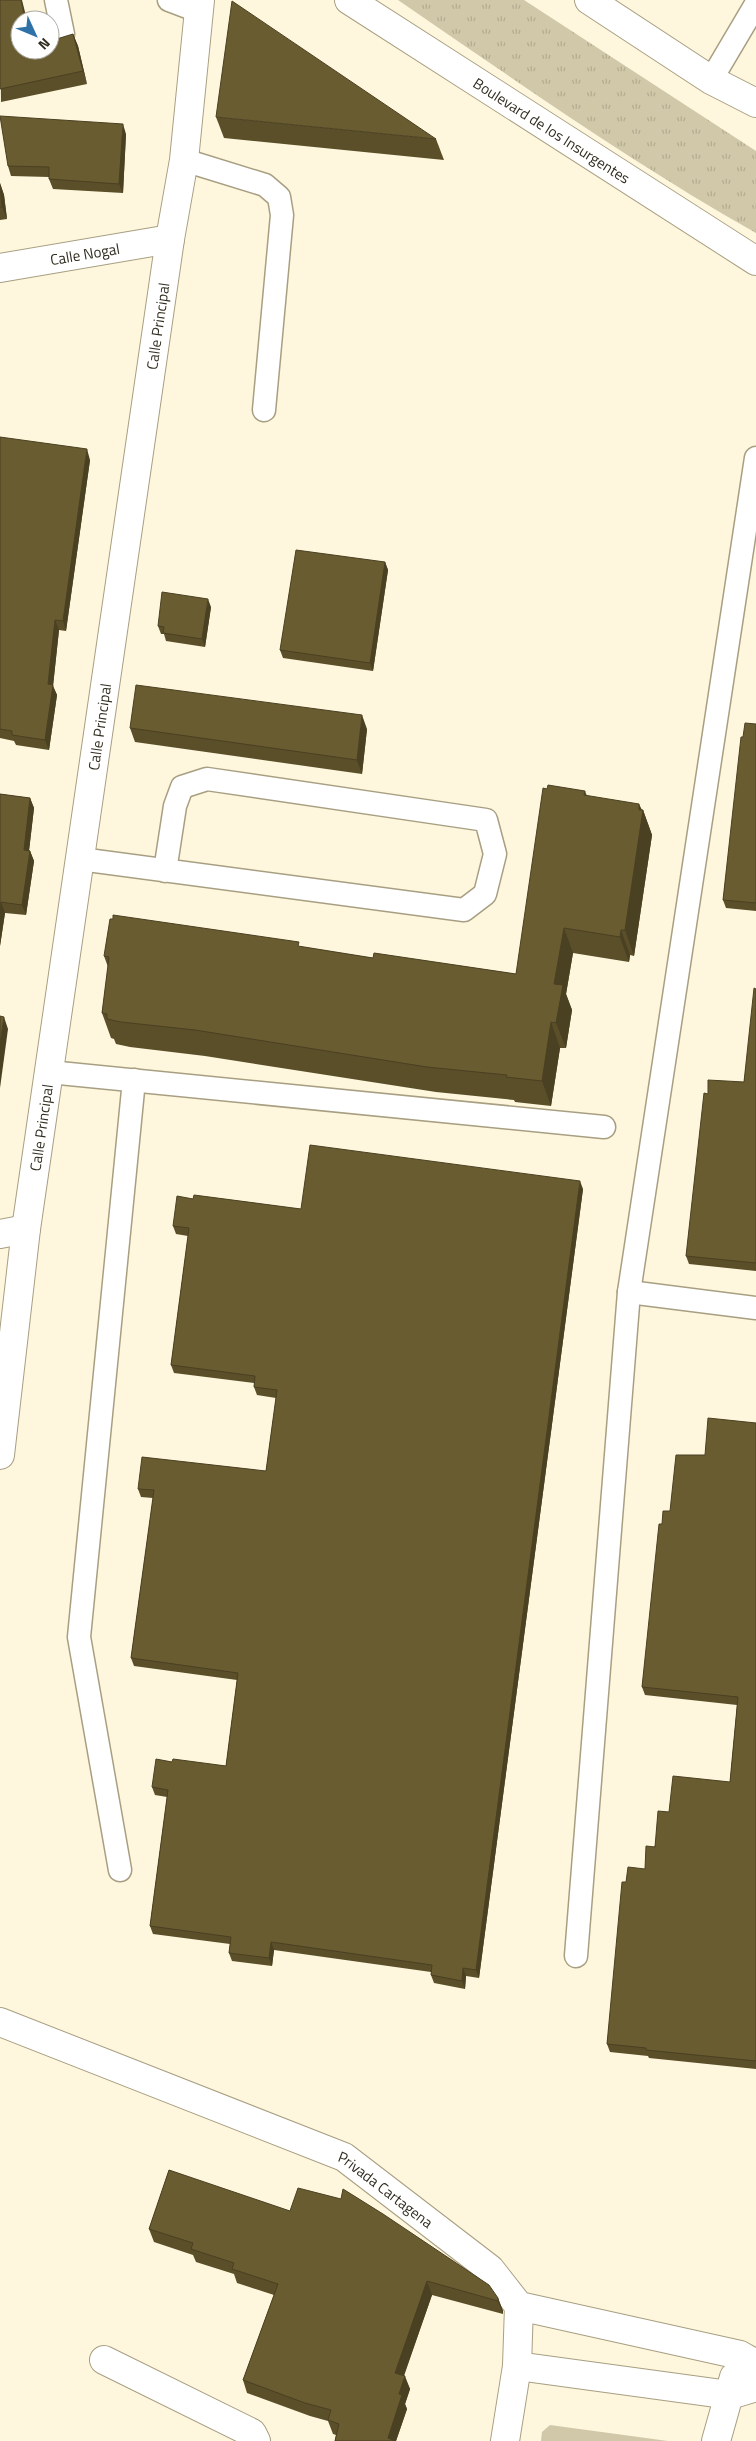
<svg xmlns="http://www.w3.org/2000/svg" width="756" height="2441" viewBox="0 0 756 2441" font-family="'Titillium Web',sans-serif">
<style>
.grass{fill:url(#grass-tufts)}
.park{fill:#d1c8a9}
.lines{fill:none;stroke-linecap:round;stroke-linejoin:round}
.lane-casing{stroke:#a89f82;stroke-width:25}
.street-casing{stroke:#a89f82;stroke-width:30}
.secondary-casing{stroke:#a89f82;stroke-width:30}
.primary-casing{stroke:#a89f82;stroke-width:30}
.lane{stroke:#fff;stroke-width:22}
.street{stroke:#fff;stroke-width:28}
.secondary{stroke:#fff;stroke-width:28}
.primary{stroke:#fff;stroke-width:28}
.wall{fill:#5a4f29}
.shaded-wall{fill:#4a4022}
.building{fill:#695c30;stroke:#4a4022}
.labels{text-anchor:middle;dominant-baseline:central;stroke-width:5;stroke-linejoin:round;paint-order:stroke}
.street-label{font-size:15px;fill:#312d21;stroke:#fff}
</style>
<defs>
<pattern id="grass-tufts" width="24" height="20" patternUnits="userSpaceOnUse" patternTransform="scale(1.25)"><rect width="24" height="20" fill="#d1c8a9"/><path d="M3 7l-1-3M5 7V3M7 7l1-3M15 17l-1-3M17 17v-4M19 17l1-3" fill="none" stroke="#b4ac91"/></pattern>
</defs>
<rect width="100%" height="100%" fill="#fef7dd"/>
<path class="grass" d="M398,0H524L756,151V233C632,163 515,80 398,0Z"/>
<path class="park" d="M550,2425L668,2441H541L542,2432Z"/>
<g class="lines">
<g class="lane-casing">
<g id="lane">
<path d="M56,0L63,34"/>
<path d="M169,0L198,11"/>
<path d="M711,80L756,4"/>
<path d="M184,160L265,185L279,197L282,215L264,410"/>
<path d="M80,859L464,910L485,894L495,854L486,820L207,779L182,787L175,806L165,871"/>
<path d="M49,1072L604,1127"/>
<path d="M629,1292L756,1308"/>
<path d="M120,1870L79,1637L134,1080"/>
<path d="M576,1956L629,1292L756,458"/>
</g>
</g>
<g class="street-casing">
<g id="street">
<path id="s1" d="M0,268L170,239"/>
<path d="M0,1234L26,1229"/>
<path id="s2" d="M0,2022L344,2157L490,2269L519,2306L740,2355L756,2364"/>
<path d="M104,2360L252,2433L256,2441"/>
<path d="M517,2366L730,2395L756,2387"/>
<path d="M505,2441L517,2366L519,2306"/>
<path d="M716,2441L734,2377"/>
</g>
</g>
<g class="secondary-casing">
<g id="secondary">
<path id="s3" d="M0,1455L26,1229L170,239L184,160L200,0"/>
</g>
</g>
<g class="primary-casing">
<g id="primary">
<path id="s4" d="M349,0L756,261"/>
<path d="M589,0L711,80L756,103"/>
</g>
</g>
<use href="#lane" class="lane"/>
<use href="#street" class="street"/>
<use href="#secondary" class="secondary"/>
<use href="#primary" class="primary"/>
</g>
<g class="wall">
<path d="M0,0L20,50H50L73,34L78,46L87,84L1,102Z"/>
<path d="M216,117L436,139L444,160L224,138Z"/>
<path d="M126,134L123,193L53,189L49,179V177L11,176L8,166Z"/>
<path d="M0,183L4,195L7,219L0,220Z"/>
<path d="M0,437L90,460L66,631L59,630L53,686L57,695L49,750L16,745L14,741L0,738Z"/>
<path d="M385,562L388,570L373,671L283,658L280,650Z"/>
<path d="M211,607L205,647L166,641L164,634H161L158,626Z"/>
<path d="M756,724V911L726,908L723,900L743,737Z"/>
<path d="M130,728L367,729L362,774L135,742Z"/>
<path d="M585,791L587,796L643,810L652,835L634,956L630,955L629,962L573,953L566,994L572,1010L566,1048H560L551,1106L515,1102L514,1100L436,1092L205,1056L130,1047L116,1044L114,1039L111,1038L102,1013L108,967L104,956L301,947L373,958L516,974Z"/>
<path d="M0,794L30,798L34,808L29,850L30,851L34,861L26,915L5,913L0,946Z"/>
<path d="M756,989V1271L689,1264L686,1256L708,1094L744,1082Z"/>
<path d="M583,1189L479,1978L466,1976L465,1989L434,1983L431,1975V1972L274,1950L272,1966L232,1961L229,1953L230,1944L153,1934L150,1926L167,1797L155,1795L152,1787L172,1762L226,1766L237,1680L134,1666L131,1658L153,1498L141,1497L138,1489L266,1471L276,1398L257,1395L254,1387V1383L174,1373L171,1365L188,1236L176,1234L173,1226L193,1199L301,1209Z"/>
<path d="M756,1423V2069L649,2058L648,2056L610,2052L607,2044L626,1882L645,1869L669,1812L730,1782L737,1705L645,1695L642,1687L662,1524L705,1455Z"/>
<path d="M169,2170L498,2298L503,2311V2314L432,2295L404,2376L410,2389L405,2404L407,2409L396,2441H335L336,2435L333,2434L328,2421L310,2416L247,2393L243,2380L274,2295L237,2283L234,2274L196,2262L193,2255L154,2242L149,2229Z"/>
</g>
<g class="shaded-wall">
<path d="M21,0H22L27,20H25Z"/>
<path d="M73,34L78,46L87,84L83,71Z"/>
<path d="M123,124L126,134L123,193L119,184Z"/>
<path d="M0,183L4,195L7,219L2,207Z"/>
<path d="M87,449L90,460L66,631L63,621Z"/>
<path d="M385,562L388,570L373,671L370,663Z"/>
<path d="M208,599L211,607L205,647L202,639Z"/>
<path d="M55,620L59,630L53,686L57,695L49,750L45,740L48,684Z"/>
<path d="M362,715L367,729L362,774L357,760Z"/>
<path d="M30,798L34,808L28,860L24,850Z"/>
<path d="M639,804L643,812V810L652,835L634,956L625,930Z"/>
<path d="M30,851L34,861L26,915L22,905Z"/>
<path d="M1,902L5,913L0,946V912Z"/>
<path d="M564,928L573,953L566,994L572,1010L566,1048L556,1023L554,984Z"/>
<path d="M621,930L630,955L629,962L620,937Z"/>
<path d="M4,1017L8,1029L0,1088V1043Z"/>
<path d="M551,1022L560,1048L551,1106L542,1081Z"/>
<path d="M580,1181L583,1189L479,1978L476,1970Z"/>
<path d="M271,1942L274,1950L272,1966L269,1958Z"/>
<path d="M463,1968L466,1976L465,1989L462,1981Z"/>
<path d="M427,2281L432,2295L400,2386L395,2373Z"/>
<path d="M498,2298L503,2311V2314L498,2301Z"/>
<path d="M405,2376L410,2389L405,2404L407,2409L396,2441H389L388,2438L399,2394Z"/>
</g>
<g class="building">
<path d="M0,0H21L25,20H20V50H50V41L73,34L83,71L0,89Z"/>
<path d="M232,1L436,139L216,117Z"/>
<path d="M0,116L123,124L119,184L49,179V167L8,166Z"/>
<path d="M0,185L2,207H0Z"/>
<path d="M0,437L87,449L63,621L55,620L48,684L53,685L45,740L12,735V731L0,729Z"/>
<path d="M296,550L385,562L370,663L280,650Z"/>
<path d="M162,592L208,599L202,639L163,633L164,627L158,626Z"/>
<path d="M136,685L362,715L357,760L130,728Z"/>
<path d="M745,723L756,724V903L723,900L741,737H743Z"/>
<path d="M548,785L585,791L584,795L639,804V810H643L625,930H621L620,937L564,928L554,984L563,985L556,1023L551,1022L542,1081L506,1077L507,1075L427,1067L195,1030L121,1022L107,1019V1014L102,1013L109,957L104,956L110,919H113V915L299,942L298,946L373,958L374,953L516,974L543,788L547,789Z"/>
<path d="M0,794L30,798L24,850L30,851L22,905L1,902L0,912Z"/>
<path d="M754,988L756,989V1263L686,1256L704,1093L708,1094V1080L744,1082Z"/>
<path d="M0,1016L4,1017L0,1043Z"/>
<path d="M310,1145L580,1181L476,1970L463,1968L462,1981L431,1975L432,1965L271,1942L269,1958L229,1953L231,1937L150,1926L168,1790L152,1787L156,1759L172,1762L173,1759L226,1766L238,1673L131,1658L154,1490L138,1489L142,1457L266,1471L277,1390L254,1387L255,1376L171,1365L189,1228L173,1226L177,1196L193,1199L194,1195L301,1209Z"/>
<path d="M708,1418L756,1423V2061L646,2050V2048L607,2044L622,1882H626L628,1867L645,1869L646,1846L655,1847L658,1811L669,1812L673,1776L730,1782L738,1697L642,1687L659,1524H662L663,1511H670L676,1455H705Z"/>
<path d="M169,2170L290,2211L298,2188L341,2199L343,2189L383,2214L489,2285L498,2298V2301L427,2281L395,2373L405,2376L399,2394L402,2395L388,2438L393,2440V2441H335L339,2424L328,2420L331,2410L305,2403L243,2380L278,2284L232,2269L234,2263L191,2249L193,2243L149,2229Z"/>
</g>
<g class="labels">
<g class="street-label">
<text stroke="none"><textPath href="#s4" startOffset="241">Boulevard de los Insurgentes</textPath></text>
<text stroke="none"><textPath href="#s1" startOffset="86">Calle Nogal</textPath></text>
<text stroke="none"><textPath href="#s3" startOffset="1140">Calle Principal</textPath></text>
<text stroke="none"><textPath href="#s3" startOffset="735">Calle Principal</textPath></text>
<text stroke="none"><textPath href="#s3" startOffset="330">Calle Principal</textPath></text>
<text stroke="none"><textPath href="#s2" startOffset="422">Privada Cartagena</textPath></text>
</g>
</g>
<g transform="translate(35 35) rotate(134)"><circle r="24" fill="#ffffff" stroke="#adaba6"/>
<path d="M0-4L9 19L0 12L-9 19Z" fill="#2f72a8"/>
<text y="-8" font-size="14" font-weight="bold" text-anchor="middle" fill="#312d21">N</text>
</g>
</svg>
